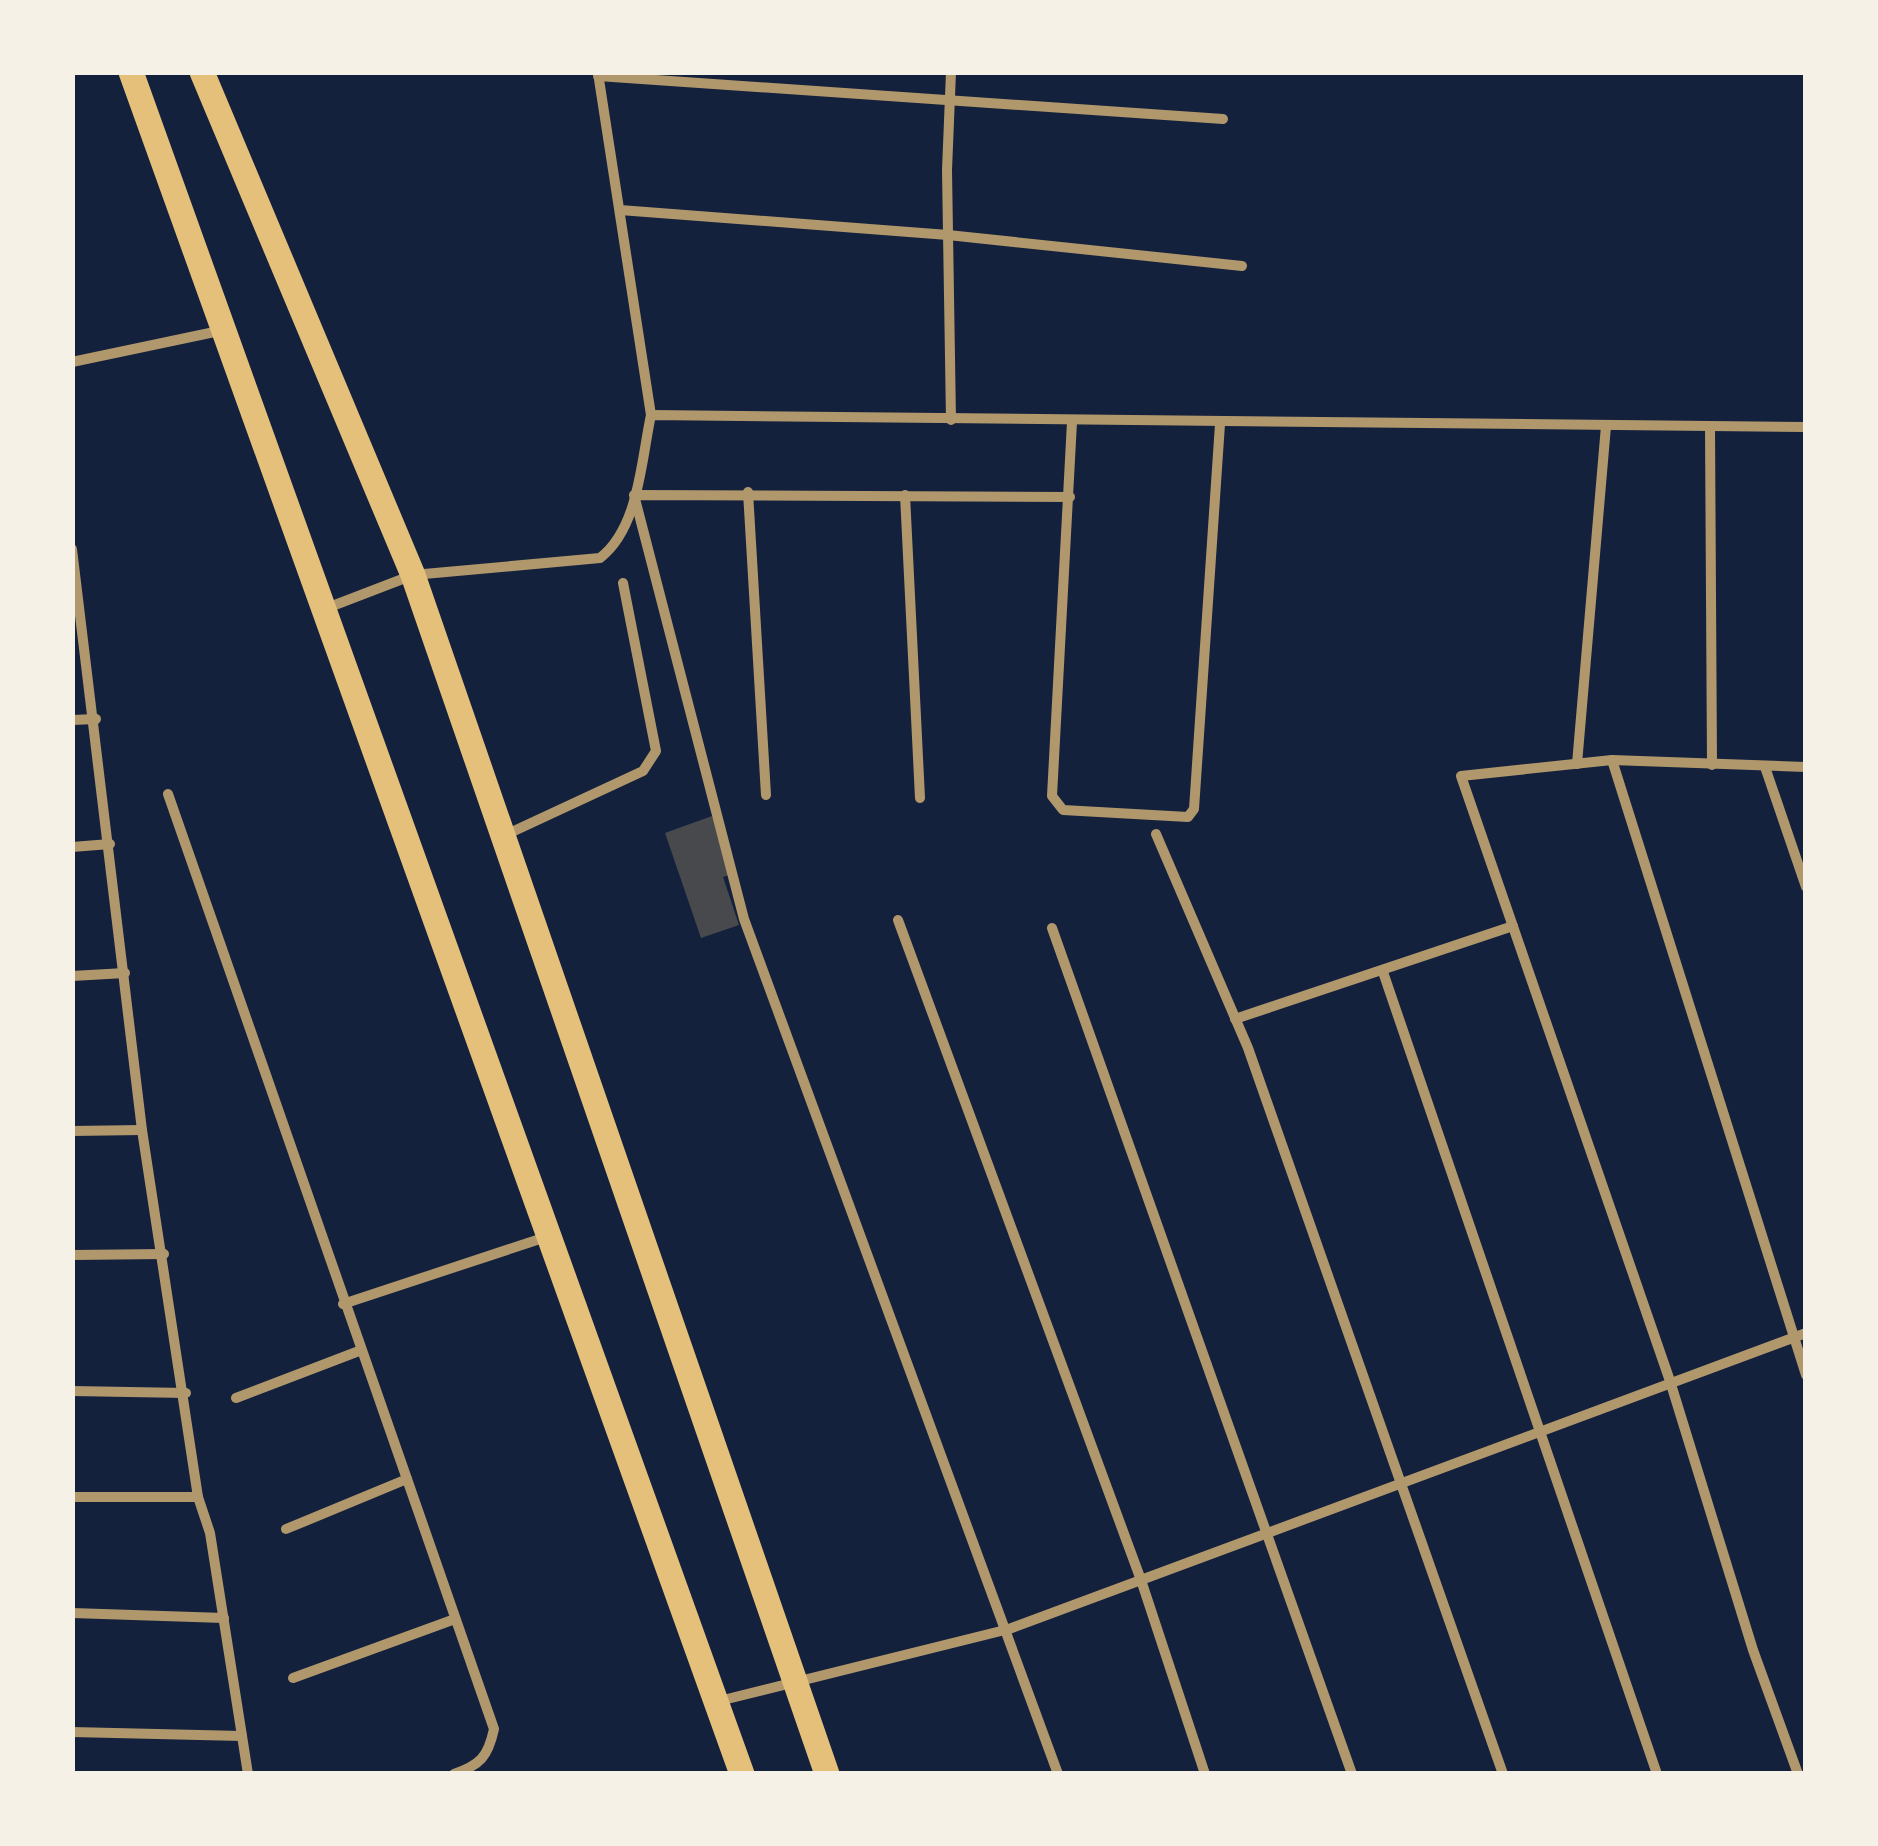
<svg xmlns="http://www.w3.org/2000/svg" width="1878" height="1846" viewBox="0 0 1878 1846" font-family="Jost,sans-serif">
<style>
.building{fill:#48494c}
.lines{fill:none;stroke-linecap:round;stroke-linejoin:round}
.minor{stroke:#b1986c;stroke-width:10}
.primary{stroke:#e5c07b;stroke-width:25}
</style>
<rect width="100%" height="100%" fill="#14213d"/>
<path class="building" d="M712,816L732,874L723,877L739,925L701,938L665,833Z"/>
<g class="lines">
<g class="minor">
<path d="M598,73L651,415"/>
<path d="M598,76L1223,119"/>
<path d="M620,210L948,235L1242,266"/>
<path d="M72,362L224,330"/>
<path d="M951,420L947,170L951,72"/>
<path d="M1072,422L1052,796L1063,810L1188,817L1194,809L1220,424"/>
<path d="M1710,427L1712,765"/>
<path d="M748,492L766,795"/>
<path d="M905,495L920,798"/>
<path d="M72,549L142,1130L198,1497L210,1533L248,1774"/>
<path d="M327,608L413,575L600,558C639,528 641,461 651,415L1806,427"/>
<path d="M72,720L96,719"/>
<path d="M1612,760L1806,1375"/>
<path d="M1577,764L1606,426"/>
<path d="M1765,767L1806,887"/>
<path d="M168,794L407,1479L286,1529"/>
<path d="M1156,834L1248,1048L1503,1774"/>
<path d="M503,836L643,771L656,751L623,583"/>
<path d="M72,847L110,844"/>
<path d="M898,920L1141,1580L1205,1774"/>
<path d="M1052,928L1352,1774"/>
<path d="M1383,972L1657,1774"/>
<path d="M72,976L125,973"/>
<path d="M1235,1019L1513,926"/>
<path d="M72,1131L142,1130"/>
<path d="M72,1255L164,1254"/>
<path d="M343,1304L546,1237"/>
<path d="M72,1391L186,1393"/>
<path d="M236,1398L359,1351"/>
<path d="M407,1479L494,1729C488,1757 480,1765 454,1774"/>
<path d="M72,1497H198"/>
<path d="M72,1613L224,1618"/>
<path d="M293,1678L455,1619"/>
<path d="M719,1701L1009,1629L1806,1333"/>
<path d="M72,1732L242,1736"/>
<path d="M1058,1774L744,919L634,495L1070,497"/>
<path d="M1798,1774L1753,1650L1670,1381L1461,776L1612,760L1806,767"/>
</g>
<g class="primary">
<path d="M131,72L742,1774"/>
<path d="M202,72L413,575L827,1774"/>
</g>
</g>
<rect width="1878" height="1846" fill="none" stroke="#f6f1e7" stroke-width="150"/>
</svg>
